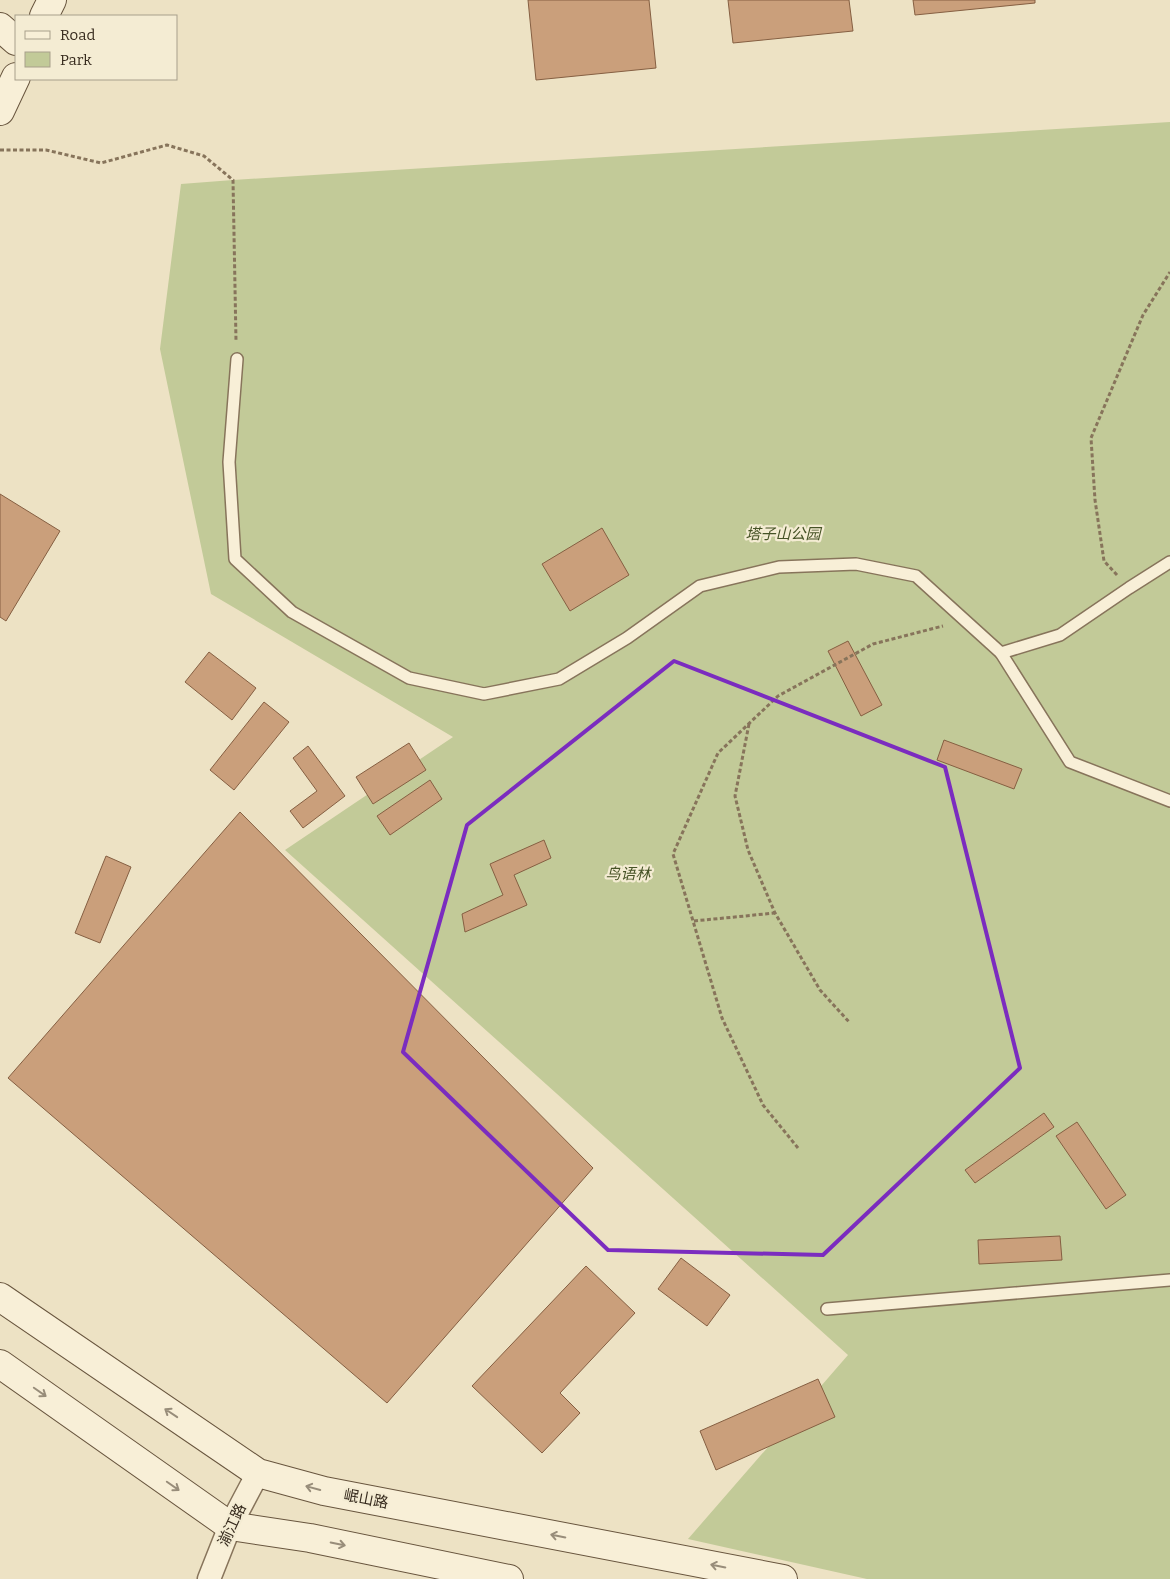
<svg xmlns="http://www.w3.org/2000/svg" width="1170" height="1579" viewBox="0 0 1170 1579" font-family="Bitter,'Noto Sans SC',serif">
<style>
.green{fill:#c2ca98}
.building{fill:#ca9f7b;stroke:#855f42}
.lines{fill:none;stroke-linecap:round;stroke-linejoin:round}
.lane-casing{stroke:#87745b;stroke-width:14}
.street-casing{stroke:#87745b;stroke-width:25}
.secondary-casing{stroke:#68553e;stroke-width:30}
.path{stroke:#87745b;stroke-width:3;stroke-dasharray:4 2.5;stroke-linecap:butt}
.lane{stroke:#f8efd7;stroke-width:11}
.street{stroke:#f8efd7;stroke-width:22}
.secondary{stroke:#f8efd7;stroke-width:28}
.oneway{stroke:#988d7a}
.marked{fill:none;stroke:#7b2cbf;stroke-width:4;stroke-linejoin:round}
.labels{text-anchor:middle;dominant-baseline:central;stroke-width:4.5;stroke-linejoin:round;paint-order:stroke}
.park-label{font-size:15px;font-style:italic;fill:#465326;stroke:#f4ecd3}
.street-label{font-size:15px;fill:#372b1e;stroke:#f4ecd3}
</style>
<rect width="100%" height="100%" fill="#ede2c4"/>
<path class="green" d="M1170,122V1579H867L688,1539L848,1355L285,850L453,737L211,594L160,349L181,184L233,180Z"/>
<g class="building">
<path d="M528,0H649L656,68L536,80Z"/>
<path d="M728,0H849L853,31L733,43Z"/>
<path d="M913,0H1035V3L915,15Z"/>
<path d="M0,494L60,531L6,621L0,617Z"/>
<path d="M602,528L629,575L570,611L542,564Z"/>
<path d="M848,641L882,705L861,716L828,651Z"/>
<path d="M209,652L256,688L232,720L185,682Z"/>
<path d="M264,702L289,722L234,790L210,770Z"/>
<path d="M944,740L1022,769L1014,789L937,760Z"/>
<path d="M409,743L426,770L373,804L356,777Z"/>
<path d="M308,746L345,796L303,828L290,811L317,791L293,758Z"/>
<path d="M430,780L442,799L390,835L377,816Z"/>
<path d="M240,812L593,1168L387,1403L8,1078Z"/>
<path d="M544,840L551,858L514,875L527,905L465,932L462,914L503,895L490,864Z"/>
<path d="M106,856L131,867L100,943L75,933Z"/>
<path d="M1044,1113L1054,1127L975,1183L965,1170Z"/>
<path d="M1077,1122L1126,1195L1106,1209L1056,1136Z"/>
<path d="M1060,1236L1062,1260L979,1264L978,1240Z"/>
<path d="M681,1258L730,1295L707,1326L658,1289Z"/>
<path d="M586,1266L635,1313L560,1393L580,1413L542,1453L472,1386Z"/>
<path d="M818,1379L835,1417L716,1470L700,1431Z"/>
</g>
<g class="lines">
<g class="lane-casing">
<g id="lane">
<path d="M237,359L229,462L235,559L292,612L409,678L484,694L559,679L627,638L700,586L779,567L856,564L916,576L1001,653L1060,635L1129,588L1170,562"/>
<path d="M1001,653L1070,762L1170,801"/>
<path d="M827,1309L1170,1280"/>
</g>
</g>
<g class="street-casing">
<path id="street" d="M209,1579L230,1526L258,1473"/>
</g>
<g class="secondary-casing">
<g id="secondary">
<path d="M44,16L52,0"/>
<path d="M0,27L16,41"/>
<path d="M0,111L16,77"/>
<path d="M0,1297L258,1473L324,1491L783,1579"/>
<path d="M0,1364L230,1526L310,1538L509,1579"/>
</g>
</g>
<g class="path">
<path d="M0,150H46L101,163L167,145L204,156L233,180L236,341"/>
<path d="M1117,575L1104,561L1095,500L1091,438L1143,315L1170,272"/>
<path d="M749,724L735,796L748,850L775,913L820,990L850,1023"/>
<path d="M694,921L775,913"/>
<path d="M798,1148L763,1105L722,1018L673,854L718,753L778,696L873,644L943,626"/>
</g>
<use href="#lane" class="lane"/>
<use href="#street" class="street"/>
<use href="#secondary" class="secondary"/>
</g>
<defs><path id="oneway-shaft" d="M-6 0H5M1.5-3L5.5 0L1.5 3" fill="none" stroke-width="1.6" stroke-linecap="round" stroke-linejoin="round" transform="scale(1.25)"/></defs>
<g class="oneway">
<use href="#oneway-shaft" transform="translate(40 1392) rotate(35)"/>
<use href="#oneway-shaft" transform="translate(171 1413) rotate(-146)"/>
<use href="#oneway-shaft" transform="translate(173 1486) rotate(35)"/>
<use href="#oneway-shaft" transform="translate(313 1488) rotate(-165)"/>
<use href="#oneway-shaft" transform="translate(558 1536) rotate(-169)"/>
<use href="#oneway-shaft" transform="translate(338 1544) rotate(12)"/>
<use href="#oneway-shaft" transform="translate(718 1566) rotate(-169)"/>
</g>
<path class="marked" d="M674,661L945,767L1020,1068L823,1255L608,1250L403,1052L467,825Z"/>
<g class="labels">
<g class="park-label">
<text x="783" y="534">塔子山公园</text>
<text x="628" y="874">鸟语林</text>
</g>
<g class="street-label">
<text transform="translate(366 1499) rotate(11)">岷山路</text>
<text transform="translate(232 1525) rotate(-65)">湔江路</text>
</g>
</g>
<rect x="15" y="15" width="162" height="65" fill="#f4ecd3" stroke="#a89f8b"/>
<rect x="25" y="31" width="25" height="8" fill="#f8efd7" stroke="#a89f8b"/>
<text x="60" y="40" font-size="15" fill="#372b1e">Road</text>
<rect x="25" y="52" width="25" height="15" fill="#c2ca98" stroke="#a89f8b"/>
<text x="60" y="65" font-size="15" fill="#372b1e">Park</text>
</svg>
